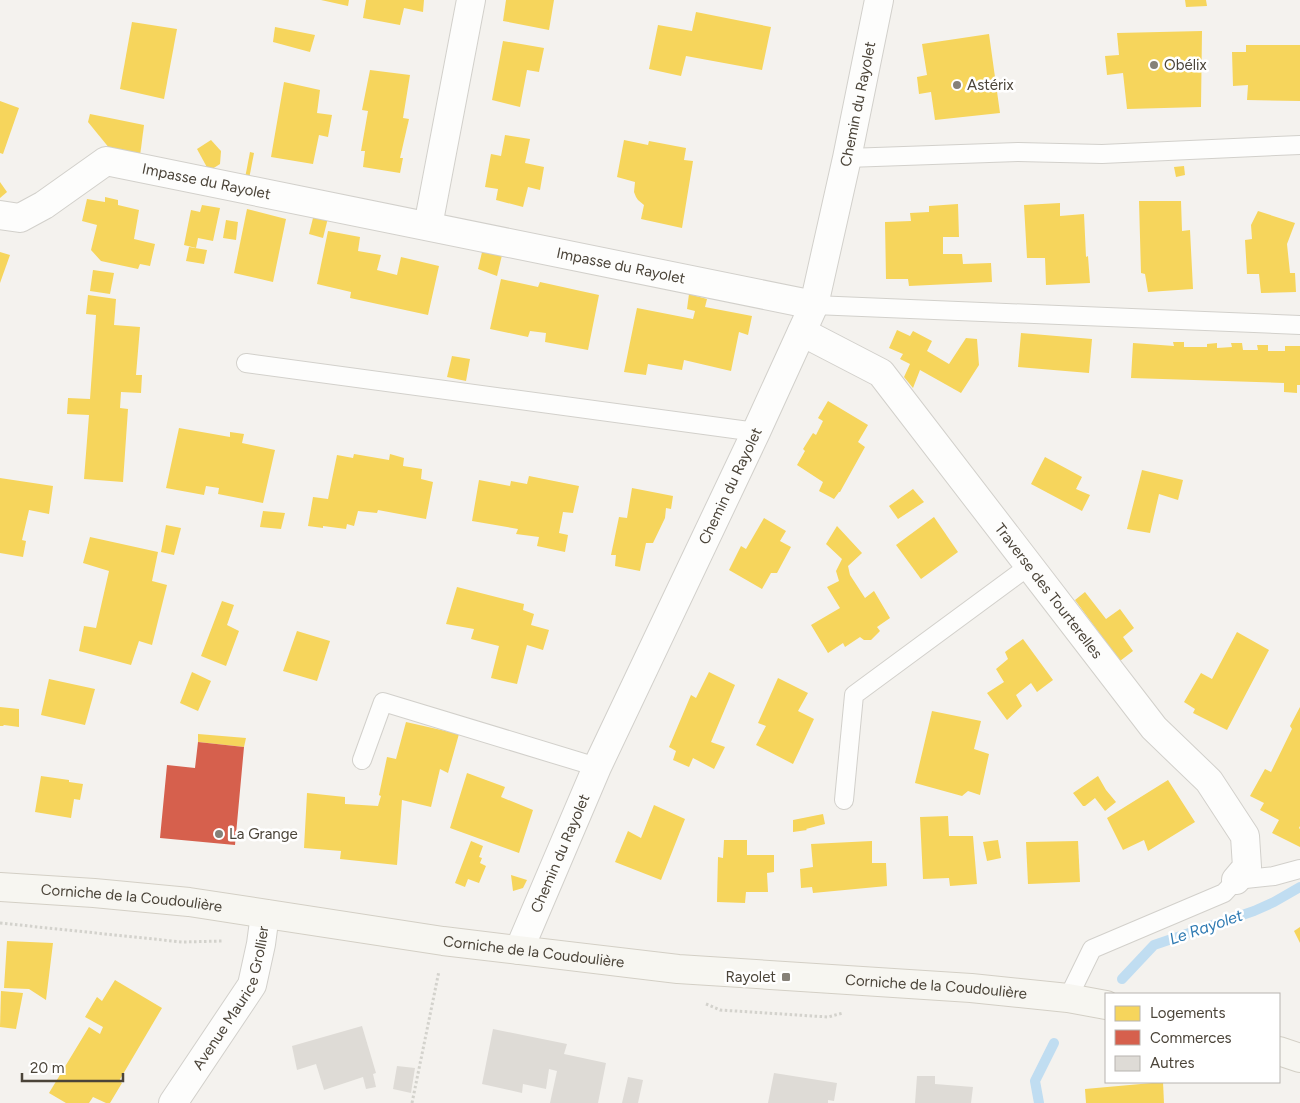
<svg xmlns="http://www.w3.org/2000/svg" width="1300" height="1103" viewBox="0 0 1300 1103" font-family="Figtree,sans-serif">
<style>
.homes{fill:#f6d55c}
.shops{fill:#d6604d}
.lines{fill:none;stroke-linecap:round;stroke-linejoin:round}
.stream{stroke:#c0ddf1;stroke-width:10}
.building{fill:#dedbd6}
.service-casing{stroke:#d2d0cb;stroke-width:20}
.minor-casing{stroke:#d2d0cb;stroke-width:30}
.secondary-casing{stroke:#d3cfc5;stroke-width:30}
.path{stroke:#d3d2cc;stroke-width:3;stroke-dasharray:2.5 2.5;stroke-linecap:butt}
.service{stroke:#fdfdfc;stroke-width:18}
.minor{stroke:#fdfdfc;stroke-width:28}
.secondary{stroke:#f7f6f1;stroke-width:28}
.poi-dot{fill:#868178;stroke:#fff;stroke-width:2}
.labels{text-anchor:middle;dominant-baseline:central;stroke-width:5;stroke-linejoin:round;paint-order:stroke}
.poi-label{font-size:15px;fill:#4b4439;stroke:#fff;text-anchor:start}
.street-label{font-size:15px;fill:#4b4439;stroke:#fff}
.water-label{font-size:16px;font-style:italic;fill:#2e7ab2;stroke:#fff}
</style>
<rect width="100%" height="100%" fill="#f4f2ee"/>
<g class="homes">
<path d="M321,0H349L348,6Z"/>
<path d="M366,0H424L423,12L404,8L400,25L363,18Z"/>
<path d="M506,0H554L549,30L503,21Z"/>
<path d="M1185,0H1206L1207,6L1186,7Z"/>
<path d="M696,12L771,27L762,70L686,56L681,76L649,69L658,25L692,31Z"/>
<path d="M132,22L177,29L164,99L120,89Z"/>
<path d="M275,27L315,35L310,52L273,42Z"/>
<path d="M1202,31L1201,107L1127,109L1123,73L1107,75L1105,56L1119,55L1117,33Z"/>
<path d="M989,34L1000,113L935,120L931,92L919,94L917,77L927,75L922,44Z"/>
<path d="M503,41L544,48L539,72L527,70L520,107L492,100Z"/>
<path d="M1246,45H1300V101L1247,100L1248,85L1233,86L1232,52H1246Z"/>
<path d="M370,70L410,75L403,118L409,119L400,158H403L400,173L363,167L365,151H361L368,111L362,110Z"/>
<path d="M284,82L320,90L317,113L332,115L328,137L319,135L313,164L271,157Z"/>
<path d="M0,101L19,108L3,154L0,153Z"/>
<path d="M90,114L144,125L140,156L110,149L88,122Z"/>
<path d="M505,135L530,139L525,163L544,167L540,190L528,187L523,207L496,200L498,189L485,187L491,154L501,156Z"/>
<path d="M211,140L221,151L220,164L209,171L197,149Z"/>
<path d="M624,140L648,145L649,141L686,148L684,160L693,161L682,228L641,219L644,205L638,200L636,197L634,192L635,182L617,177Z"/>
<path d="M250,152L254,153L249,179L245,178Z"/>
<path d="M1184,166L1185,175L1176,177L1174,167Z"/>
<path d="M0,182L7,192L0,198Z"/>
<path d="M105,197L118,200V205L139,210L134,239L155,244L150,266L140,264L138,269L101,261L91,250L97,225L82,221L87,199L105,202Z"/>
<path d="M1139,201H1181L1182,231L1190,230L1193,289L1148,292L1145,274L1141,273Z"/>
<path d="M1060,203V216L1084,214L1086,257L1088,256L1090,283L1046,285L1045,258H1027L1024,205Z"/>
<path d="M958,204L959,237H943V254H962L963,264L991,263L992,282L909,286L908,279H886L885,222L911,221L910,213L929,212V206Z"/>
<path d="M202,205L220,208L213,241L198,238L196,248L184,245L191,210L200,212Z"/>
<path d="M247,209L286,219L273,282L234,273Z"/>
<path d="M1258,211L1295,223L1287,244L1290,273H1295L1296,292L1261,293L1259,274H1247L1245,240L1252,239L1251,225Z"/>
<path d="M314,214L328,218L323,238L309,234Z"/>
<path d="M226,220L238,222L236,240L223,238Z"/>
<path d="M328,231L360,237L358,251L381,255L377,270L397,275L401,257L439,266L428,315L350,298L351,292L317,284Z"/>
<path d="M189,247L207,250L204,264L186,261Z"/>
<path d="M483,248L502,255L497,276L478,269Z"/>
<path d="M0,252L10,255L0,283Z"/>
<path d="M93,270L114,273L110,294L90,291Z"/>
<path d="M501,279L538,287L540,282L599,295L588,350L545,342L546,333L530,331L528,337L490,329Z"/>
<path d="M689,294L707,299L705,307L752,316L748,335L739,332L731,371L684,360L682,370L648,364L646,375L624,372L637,308L693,319L695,311L687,309Z"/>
<path d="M88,295L116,299L114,325L140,327L136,375H142L141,393L121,392L120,408L128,409L123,482L84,479L89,415L67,414L68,398L90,399L96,315L86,314Z"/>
<path d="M897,330L910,336L913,331L932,341L927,351L949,364L966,338L977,339L979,365L961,393L920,370L913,388L904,377L910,364L900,359L903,354L889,348Z"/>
<path d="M1021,333L1092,339L1089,373L1018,367Z"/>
<path d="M1173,342H1184V347H1207V344L1217,343V348L1232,347L1231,343H1242L1243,350H1258L1257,345H1268V351H1285V346H1300V385H1297V393L1284,392V383L1131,378L1133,343L1174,346Z"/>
<path d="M452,356L470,359L466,381L447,377Z"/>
<path d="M828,401L868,425L858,442L865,447L840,492H839L834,499L819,491L823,482L797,465L805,451L803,449L813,433L816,435L823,421L818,418Z"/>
<path d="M179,428L230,437V432L244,434L242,443L275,450L263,503L218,494L219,488L206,486L204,495L166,488Z"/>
<path d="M354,454L389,460L390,454L404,458L403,466L422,469L421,479L433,482L426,519L378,510L377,513L358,511L354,526L347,524L346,529L323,526V528L308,526L313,497L328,499L337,455L353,458Z"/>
<path d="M1045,457L1082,477L1076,489L1090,495L1082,511L1031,484Z"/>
<path d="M1142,470L1183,480L1178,500L1159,494L1150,533L1127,529Z"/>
<path d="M529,476L579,486L573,513L563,512L559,533L568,535L565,552L537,546L539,537L516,534L518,529L472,521L479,480L510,486L511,481L527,484Z"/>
<path d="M0,478L53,486L49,514L29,510L22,540L26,541L23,557L0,553Z"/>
<path d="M632,488L673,496L671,509L666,508L665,518L653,543H646L640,571L615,566L616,555H611L619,517L627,518Z"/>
<path d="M913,489L924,502L898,519L889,506Z"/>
<path d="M263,511L285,513L281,529L260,527Z"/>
<path d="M934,517L958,552L921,579L896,545Z"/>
<path d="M764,518L786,531L780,541L791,547L777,573H771L762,589L729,570L741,546L746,549Z"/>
<path d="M166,525L181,528L174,555L161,552Z"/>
<path d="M837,526L862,553L848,566L850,575L865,598L874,591L890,618L877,627L880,631L871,640H864L860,637L845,647L843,643L828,653L811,625L840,608L827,587L839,581L836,571L842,559L826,544Z"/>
<path d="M90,537L158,552L152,581L167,585L152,645L139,641L131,665L79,651L84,626L96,628L109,571L83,563Z"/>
<path d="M457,587L524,604L523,610L534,614L531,625L549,630L543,650L527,645L517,684L491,678L499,646L471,639L474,629L446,624Z"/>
<path d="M1085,592L1106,619L1120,609L1134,628L1123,637L1133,651L1120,661L1075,600Z"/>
<path d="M222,601L234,605L227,625L239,631L226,666L201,656Z"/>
<path d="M297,631L330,641L317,681L283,671Z"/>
<path d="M1237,632L1269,650L1227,730L1193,713L1195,709L1184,702L1201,673L1212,679Z"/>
<path d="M1023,639L1053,680L1037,692L1031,683L1016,695L1022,706L1007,720L987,693L1004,682L996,669L1008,659L1005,652Z"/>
<path d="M192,672L211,681L198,711L180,703Z"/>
<path d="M709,672L735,685L711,742L725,747L714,769L693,758L689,767L673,760L676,751L669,747L691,695L696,698Z"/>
<path d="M778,678L808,693L798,711L814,719L793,764L756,745L766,726L758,723Z"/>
<path d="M49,679L95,689L85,725L41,715Z"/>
<path d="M0,707L19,709V727L4,725L3,726H0Z"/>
<path d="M1300,707V826L1299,828L1300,829V847L1272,833L1279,820L1260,810L1264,803L1250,796L1265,769L1271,772L1292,729L1290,726Z"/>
<path d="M932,711L981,721L974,749L989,754L980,795L968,791L962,796L915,783Z"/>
<path d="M406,722L459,734L448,773L440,769L431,807L402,800L397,865L340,859L341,851L304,848L307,793L345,797V804L378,806L381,796L379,795L387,757L396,759Z"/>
<path d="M198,734L246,738L244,747L198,742Z"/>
<path d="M467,773L505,787L501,797L533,810L519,853L450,828Z"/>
<path d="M41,776L69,780V782L83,784L80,800L74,799L71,818L35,812Z"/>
<path d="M1098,776L1106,790L1116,802L1105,811L1095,798L1085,806H1083L1073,793Z"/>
<path d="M1168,780L1195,822L1148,851L1144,840L1123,850L1107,818Z"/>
<path d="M654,805L685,819L661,880L615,862L628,831L641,838Z"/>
<path d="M823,814L825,824L806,829L807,830L793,832V820Z"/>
<path d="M948,816L949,836H973L977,884L950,886L949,878L923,879L920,817Z"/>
<path d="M724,840H747V855H774V872L767,873L768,892H746L745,903L717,902L718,857L723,858Z"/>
<path d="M998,840L1001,858L987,861L983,842Z"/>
<path d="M471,841L483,846L479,857L482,858L480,863L486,866L479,883L468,879L465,887L455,883Z"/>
<path d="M872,841V863H886L887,886L813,893L812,887L801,888L800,869L813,867L811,844Z"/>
<path d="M1078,841L1080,882L1028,884L1026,842Z"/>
<path d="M511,875L527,880L523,888L513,891Z"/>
<path d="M1300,927V943L1294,931Z"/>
<path d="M7,941L53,943L46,1000L29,989L4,988Z"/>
<path d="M115,980L162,1008L119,1081L122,1083L110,1103H106L93,1097L89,1103H66L49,1093L89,1027L100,1034L103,1027L85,1017L97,997L102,1001Z"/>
<path d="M1,991L23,993L16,1029L0,1027Z"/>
<path d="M1163,1082L1164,1103H1086L1085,1089Z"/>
</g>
<path class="shops" d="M198,742L244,747L235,845L160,838L167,765L195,768Z"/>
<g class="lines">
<g class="stream">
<path d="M1122,979L1154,945L1254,911L1274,902L1300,887"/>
<path d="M1039,1103L1035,1081L1054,1043"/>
</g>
</g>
<g class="building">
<path d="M362,1026L376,1073L373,1074L376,1087L366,1089L363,1077L324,1090L316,1064L297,1070L292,1046Z"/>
<path d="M493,1029L567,1044L564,1054L606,1063L598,1103H550L557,1071L549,1069L546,1089L523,1084L522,1093L482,1084Z"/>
<path d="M397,1066L415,1068L411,1093L393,1089Z"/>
<path d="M774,1073L837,1083L834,1101L828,1100V1103H768Z"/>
<path d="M917,1076H935V1084L973,1087L971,1103H915Z"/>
<path d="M628,1077L643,1080L638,1103H622Z"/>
</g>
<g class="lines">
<g class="service-casing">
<g id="service">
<path d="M847,158L1018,152L1102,154L1300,145"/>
<path d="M814,305L1300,325"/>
<path d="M246,363L756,432"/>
<path d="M362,760L383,702L597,767"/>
<path d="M844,800L854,695L1029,566"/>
<path d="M1068,998L1092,949L1224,893L1236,880L1274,876L1300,869"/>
</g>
</g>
<g class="minor-casing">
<g id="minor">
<path id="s1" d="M0,215L20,218L44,205L106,161L814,305"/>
<path d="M428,226L471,0"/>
<path id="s2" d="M802,332L881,373L1154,728L1209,781L1245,836L1247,867L1236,880"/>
<path id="s3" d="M519,950L597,767L756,432L814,305L847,158L879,0"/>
<path id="s4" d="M173,1103L252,985L261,944L265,914"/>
</g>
</g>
<g class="secondary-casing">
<g id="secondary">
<path id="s5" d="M0,887L94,893L189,902L443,941L678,969L971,988L1068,998L1106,1005"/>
<path d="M1279,1051L1300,1058"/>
</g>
</g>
<g class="path">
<path d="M0,923L182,942L223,941"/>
<path d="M706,1004L720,1010L828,1017L843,1013"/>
<path d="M412,1103L439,971"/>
</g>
<use href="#service" class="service"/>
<use href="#minor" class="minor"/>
<use href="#secondary" class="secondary"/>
</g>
<g class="poi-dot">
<circle cx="1154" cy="65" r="5"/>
<circle cx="957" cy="85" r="5"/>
<circle cx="219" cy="834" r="5"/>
<rect x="781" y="972" width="10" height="10" rx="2.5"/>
</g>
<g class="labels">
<g class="poi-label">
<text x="1164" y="65">Obélix</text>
<text x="967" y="85">Astérix</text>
<text x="229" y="834">La Grange</text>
<text x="776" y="977" text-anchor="end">Rayolet</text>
</g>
<g class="street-label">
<text stroke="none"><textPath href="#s3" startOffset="915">Chemin du Rayolet</textPath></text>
<text stroke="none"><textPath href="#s1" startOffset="226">Impasse du Rayolet</textPath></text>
<text stroke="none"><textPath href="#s1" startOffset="649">Impasse du Rayolet</textPath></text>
<text stroke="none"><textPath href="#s3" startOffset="510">Chemin du Rayolet</textPath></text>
<text stroke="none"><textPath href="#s2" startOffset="364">Traverse des Tourterelles</textPath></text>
<text stroke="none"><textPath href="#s3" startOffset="105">Chemin du Rayolet</textPath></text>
<text stroke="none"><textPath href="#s5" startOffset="132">Corniche de la Coudoulière</textPath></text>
<text stroke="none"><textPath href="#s5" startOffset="538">Corniche de la Coudoulière</textPath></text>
<text stroke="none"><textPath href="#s5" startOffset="942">Corniche de la Coudoulière</textPath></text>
<text stroke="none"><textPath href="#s4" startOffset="122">Avenue Maurice Grollier</textPath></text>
</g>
<g class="water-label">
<text transform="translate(1206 927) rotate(-19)">Le Rayolet</text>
</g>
</g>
<rect x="1105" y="993" width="175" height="90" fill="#ffffff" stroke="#b7b4b0"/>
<rect x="1115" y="1006" width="25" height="15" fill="#f6d55c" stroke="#b7b4b0"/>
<text x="1150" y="1018" font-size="15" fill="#4b4439">Logements</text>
<rect x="1115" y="1030" width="25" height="15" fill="#d6604d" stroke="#b7b4b0"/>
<text x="1150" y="1043" font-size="15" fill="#4b4439">Commerces</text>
<rect x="1115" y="1056" width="25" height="15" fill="#dedbd6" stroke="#b7b4b0"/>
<text x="1150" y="1068" font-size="15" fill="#4b4439">Autres</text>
<path d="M22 1073v8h101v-8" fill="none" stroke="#4b4439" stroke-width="2.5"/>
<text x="30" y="1073" font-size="15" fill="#4b4439" stroke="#ffffff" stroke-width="4" paint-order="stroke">20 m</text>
</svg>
